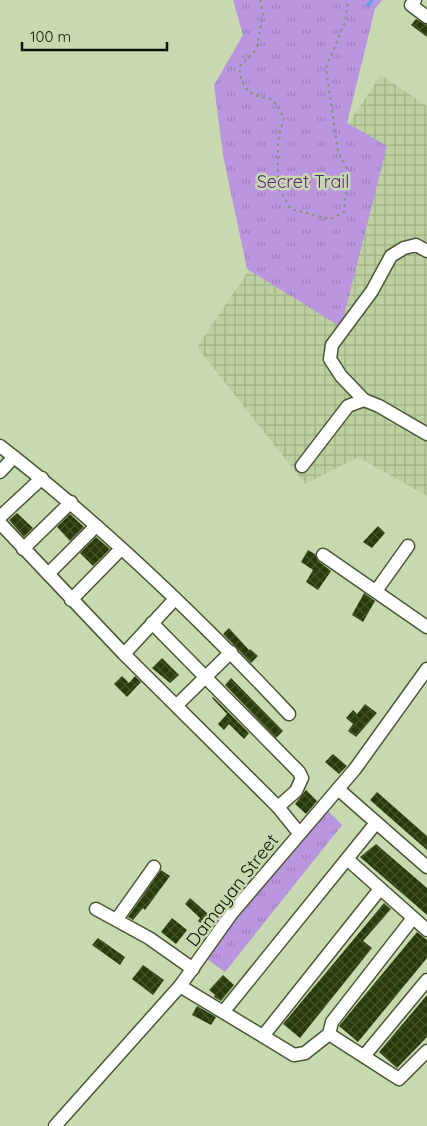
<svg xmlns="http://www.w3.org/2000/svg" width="427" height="1126" viewBox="0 0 427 1126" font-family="Quicksand,sans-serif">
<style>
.industrial{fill:url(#industrial-grid)}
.grass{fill:url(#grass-tufts)}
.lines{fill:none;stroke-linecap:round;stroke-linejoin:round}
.stream{stroke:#57a3e4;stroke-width:3}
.building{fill:url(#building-cross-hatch)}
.minor-casing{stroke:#495734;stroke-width:15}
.path{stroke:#859273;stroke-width:2;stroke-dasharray:2.5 4;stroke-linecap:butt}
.minor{stroke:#fff;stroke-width:12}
.labels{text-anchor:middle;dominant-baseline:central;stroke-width:5;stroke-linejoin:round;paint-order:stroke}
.park-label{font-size:18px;fill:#5a2583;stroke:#c8d9b0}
.street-label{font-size:18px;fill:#0b1104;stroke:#c8d9b0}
</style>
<defs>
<pattern id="industrial-grid" width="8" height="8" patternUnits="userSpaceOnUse" patternTransform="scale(1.25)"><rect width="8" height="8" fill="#bcd0a0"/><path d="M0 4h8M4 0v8" fill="none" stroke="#a0b288"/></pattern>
<pattern id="grass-tufts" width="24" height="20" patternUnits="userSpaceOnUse" patternTransform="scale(1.25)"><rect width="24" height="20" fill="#ba95e0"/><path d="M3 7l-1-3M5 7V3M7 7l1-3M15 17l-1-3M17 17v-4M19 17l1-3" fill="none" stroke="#9f7fbf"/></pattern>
<pattern id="building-cross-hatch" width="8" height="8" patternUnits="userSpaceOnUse" patternTransform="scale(1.25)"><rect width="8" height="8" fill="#293908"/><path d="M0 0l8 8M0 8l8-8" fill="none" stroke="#45522a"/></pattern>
</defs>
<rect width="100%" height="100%" fill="#c8d9b0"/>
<path class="industrial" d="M381,75L427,106V496L358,457L305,484L197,347Z"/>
<g class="grass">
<path d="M233,0H382L375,9L347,123L387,146L341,327L247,269L223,155L214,85L243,35Z"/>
<path d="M326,809L342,825L225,972L207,959L238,916Z"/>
</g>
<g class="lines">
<path class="stream" d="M368,5L372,0"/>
</g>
<g class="building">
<path d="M416,19L427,25V37L411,25Z"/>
<path d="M17,513L33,528L24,537L9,520Z"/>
<path d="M70,514L84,527L70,541L57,527Z"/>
<path d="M378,526L385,533L372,548L363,542Z"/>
<path d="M96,537L110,549L93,566L80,553Z"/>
<path d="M308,550L315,554L318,561L331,571L318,590L306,582L313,570L301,562Z"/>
<path d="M364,593L375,601L363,622L352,615Z"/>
<path d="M229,628L249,650L250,649L258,656L251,663L223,634Z"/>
<path d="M162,658L179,675L170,683L152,668Z"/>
<path d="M122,676L129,683L135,676L141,682L127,697L114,684Z"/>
<path d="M231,678L283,731L276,738L225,685Z"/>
<path d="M213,697L249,733L244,739L229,724L224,730L218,724L227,714L212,698Z"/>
<path d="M365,704L377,713L356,737L348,731L353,724L346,718L353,710L357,714Z"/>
<path d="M333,754L347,766L339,774L325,762Z"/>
<path d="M306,790L317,801L306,814L295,804Z"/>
<path d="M377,792L427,836V850L370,800Z"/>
<path d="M376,844L427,888V915L360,857Z"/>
<path d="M161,870L170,876L145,910L143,908L133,920L128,917Z"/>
<path d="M190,898L216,921L209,931L198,921L200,918L185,904Z"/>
<path d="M384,903L391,909L363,941L372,948L300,1038L283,1024Z"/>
<path d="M172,918L187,930L176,944L161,932Z"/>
<path d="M417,932L427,940V958L358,1042L339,1026Z"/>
<path d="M98,938L125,957L120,965L92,945Z"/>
<path d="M143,965L164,980L153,995L132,979Z"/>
<path d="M223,975L234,985L221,1001L214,997L215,995L209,990Z"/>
<path d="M427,995V1037L397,1068L379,1052Z"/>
<path d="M197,1006L216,1017L211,1025L192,1015Z"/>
</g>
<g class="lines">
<g class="minor-casing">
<g id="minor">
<path d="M415,0L411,5L427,17"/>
<path d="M364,400L341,376L330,359L332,345L372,291L391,256L404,248L416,245L427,251"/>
<path d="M0,446C103,526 199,618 289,714"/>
<path d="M302,466L348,406L364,400L379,406L427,434"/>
<path d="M0,472L14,457"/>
<path d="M0,517L42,478"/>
<path d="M0,523L124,654L278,807L299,833"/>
<path d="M23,549L71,502"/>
<path d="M323,555L427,627"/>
<path d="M48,574L96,526"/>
<path d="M376,591L408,546"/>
<path d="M71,600L121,549"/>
<path d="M152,623L299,772L302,778L296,791L278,807"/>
<path d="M124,654L174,600"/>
<path d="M177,705L231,652"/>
<path d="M338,789L427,867"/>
<path d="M347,859L427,930"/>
<path d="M96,909L149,938L193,969"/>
<path d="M117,919L154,867"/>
<path d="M180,986L294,1055L305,1053L329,1034L332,1022L413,918"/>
<path d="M224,1011L376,823"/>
<path d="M329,1034L399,1079L427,1051"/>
<path d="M263,1036L380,889"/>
<path d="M364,1056L427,980"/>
<path d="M55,1126L180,986L232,913L355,769L427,669"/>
</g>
</g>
<path class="path" d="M260,0L263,15L256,50L239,67C243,92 248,95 272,99L284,117L278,141V187L291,209L330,219L344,212L348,171L338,151L326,68L345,22L348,0"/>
<use href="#minor" class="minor"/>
</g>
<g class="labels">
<g class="park-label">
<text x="303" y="181">Secret Trail</text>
</g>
<g class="street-label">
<text transform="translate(232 890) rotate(-52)">Damayan Street</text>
</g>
</g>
<path d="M22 42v8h145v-8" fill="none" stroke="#0b1104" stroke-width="2.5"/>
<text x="30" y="42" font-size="15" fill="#0b1104" stroke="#c8d9b0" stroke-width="4" paint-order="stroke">100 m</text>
</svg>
